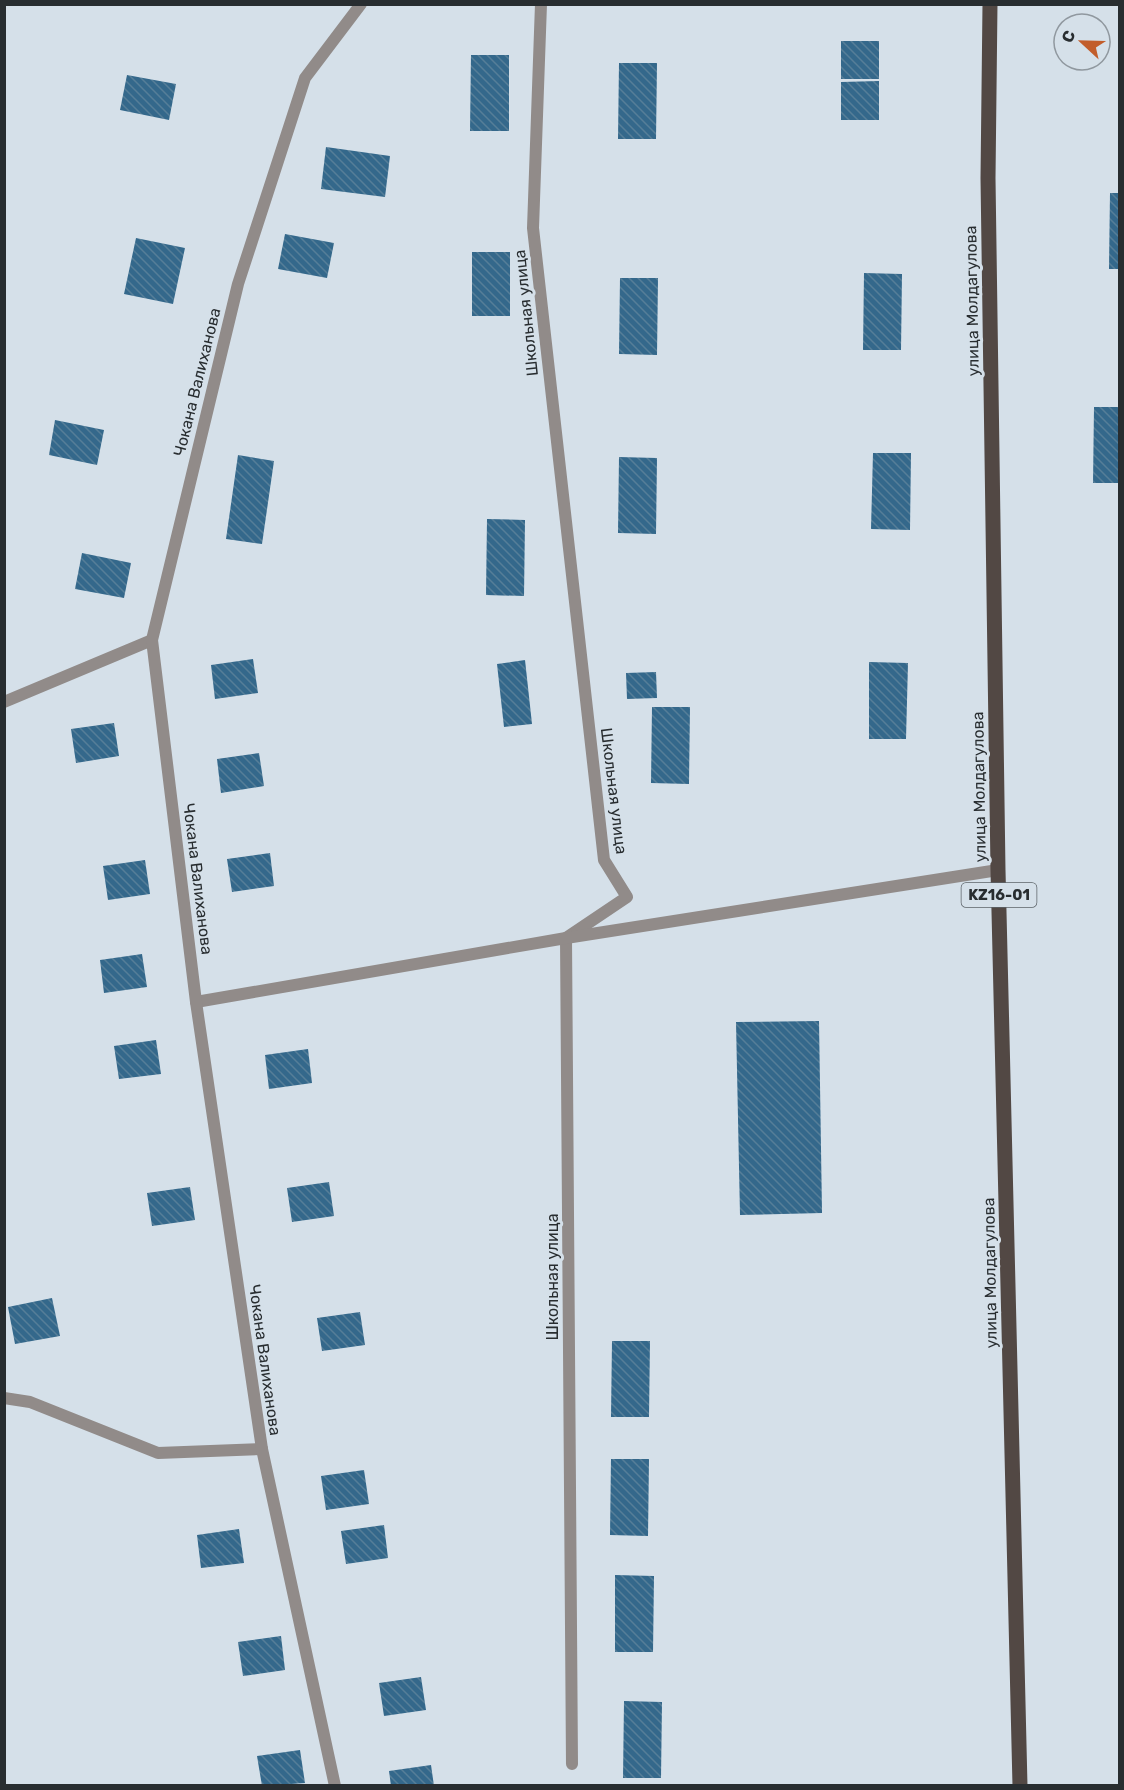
<svg xmlns="http://www.w3.org/2000/svg" width="1124" height="1790" viewBox="0 0 1124 1790" font-family="Rubik,sans-serif">
<style>
.building{fill:url(#building-back-hatch)}
.lines{fill:none;stroke-linecap:round;stroke-linejoin:round}
.street{stroke:#918b89;stroke-width:12}
.primary{stroke:#524844;stroke-width:15}
.labels{text-anchor:middle;dominant-baseline:central;stroke-width:6;stroke-linejoin:round;paint-order:stroke}
.shield{fill:#d5e0e9;stroke:#5c6368;stroke-width:1.5}
.shield-label{font-size:15px;font-weight:bold;fill:#282d30}
.street-label{font-size:16px;fill:#282d30;stroke:#d5e0e9}
</style>
<defs>
<pattern id="building-back-hatch" width="6" height="6" patternUnits="userSpaceOnUse" patternTransform="scale(1.5)"><rect width="6" height="6" fill="#34688b"/><path d="M-1 5l2 2M0 0l6 6M5-1l2 2" fill="none" stroke="#567e98"/></pattern>
</defs>
<rect width="100%" height="100%" fill="#d5e0e9"/>
<g class="building">
<rect x="841" y="41" width="38" height="38"/>
<path d="M471,55H509V131H470Z"/>
<path d="M619,63H657L656,139H618Z"/>
<path d="M127,75L176,84L169,120L120,110Z"/>
<path d="M879,81V120H841V82Z"/>
<path d="M326,147L390,156L385,197L321,189Z"/>
<path d="M1110,193H1120V269H1109Z"/>
<path d="M285,234L334,243L327,278L278,269Z"/>
<path d="M136,238L185,248L173,304L124,294Z"/>
<rect x="472" y="252" width="38" height="64"/>
<path d="M864,273L902,274L901,350H863Z"/>
<path d="M620,278H658L657,355L619,354Z"/>
<path d="M1094,407H1120V483H1093Z"/>
<path d="M55,420L104,430L97,465L49,455Z"/>
<path d="M873,453H911L910,530L871,529Z"/>
<path d="M238,455L274,461L262,544L226,539Z"/>
<path d="M619,457L657,458L656,534L618,533Z"/>
<path d="M487,519L525,520L524,596L486,595Z"/>
<path d="M82,553L131,563L124,598L75,589Z"/>
<path d="M253,659L258,693L215,699L211,665Z"/>
<path d="M525,660L532,724L504,727L497,664Z"/>
<path d="M869,662L908,663L906,739H869Z"/>
<path d="M656,672L657,698L627,699L626,673Z"/>
<path d="M652,707H690L689,784L651,783Z"/>
<path d="M114,723L119,756L76,763L71,729Z"/>
<path d="M259,753L264,786L221,793L217,759Z"/>
<path d="M270,853L274,886L232,892L227,859Z"/>
<path d="M145,860L150,894L108,900L103,866Z"/>
<path d="M142,954L147,987L104,993L100,960Z"/>
<path d="M819,1021L822,1213L740,1215L736,1022Z"/>
<path d="M156,1040L161,1074L119,1079L114,1046Z"/>
<path d="M308,1049L312,1083L269,1089L265,1055Z"/>
<path d="M329,1182L334,1216L292,1222L287,1188Z"/>
<path d="M190,1187L195,1220L152,1226L147,1193Z"/>
<path d="M52,1298L60,1336L15,1344L8,1307Z"/>
<path d="M360,1312L365,1345L322,1351L317,1318Z"/>
<path d="M612,1341H650L649,1417H611Z"/>
<path d="M611,1459H649L648,1536L610,1535Z"/>
<path d="M364,1470L369,1504L326,1510L321,1476Z"/>
<path d="M384,1525L388,1558L346,1564L341,1531Z"/>
<path d="M239,1529L244,1563L201,1568L197,1535Z"/>
<path d="M615,1575L654,1576L653,1652H615Z"/>
<path d="M281,1636L285,1670L243,1676L238,1642Z"/>
<path d="M421,1677L426,1710L384,1716L379,1683Z"/>
<path d="M624,1701L662,1702L661,1778H623Z"/>
<path d="M300,1750L305,1783L262,1786L257,1756Z"/>
<path d="M431,1765L434,1786H391L389,1771Z"/>
</g>
<g class="lines">
<g class="street">
<path d="M541,4L533,228L604,860L627,897L566,938L572,1764"/>
<path d="M4,702L152,640"/>
<path d="M196,1002L566,938L998,870"/>
<path d="M4,1398L30,1402L158,1453L262,1449"/>
<path d="M335,1786L262,1449L196,1002L152,640L238,284L305,78L361,4"/>
</g>
<path class="primary" d="M990,4L988,178L998,870L1020,1786"/>
</g>
<g class="labels">
<rect class="shield" x="961.5" y="883" width="75" height="24" rx="4.5"/>
<g class="shield-label">
<text x="999" y="895">KZ16-01</text>
</g>
<g class="street-label">
<text transform="translate(972 301) rotate(-91)">улица Молдагулова</text>
<text transform="translate(526 313) rotate(-96)">Школьная улица</text>
<text transform="translate(197 382) rotate(-76)">Чокана Валиханова</text>
<text transform="translate(979 787) rotate(-91)">улица Молдагулова</text>
<text transform="translate(614 791) rotate(83)">Школьная улица</text>
<text transform="translate(198 879) rotate(83)">Чокана Валиханова</text>
<text transform="translate(990 1273) rotate(-91)">улица Молдагулова</text>
<text transform="translate(552 1277) rotate(-90)">Школьная улица</text>
<text transform="translate(265 1360) rotate(82)">Чокана Валиханова</text>
</g>
</g>
<rect width="1124" height="1790" fill="none" stroke="#282d30" stroke-width="12"/>
<g transform="translate(1082 42) rotate(292)"><circle r="28" fill="#d5e0e9" stroke="#90989f" stroke-width="1.5"/>
<path d="M0-4.5L10 22L0 15L-10 22Z" fill="#c25d2b"/>
<text y="-9" font-size="16" font-weight="bold" text-anchor="middle" fill="#282d30">С</text>
</g>
</svg>
